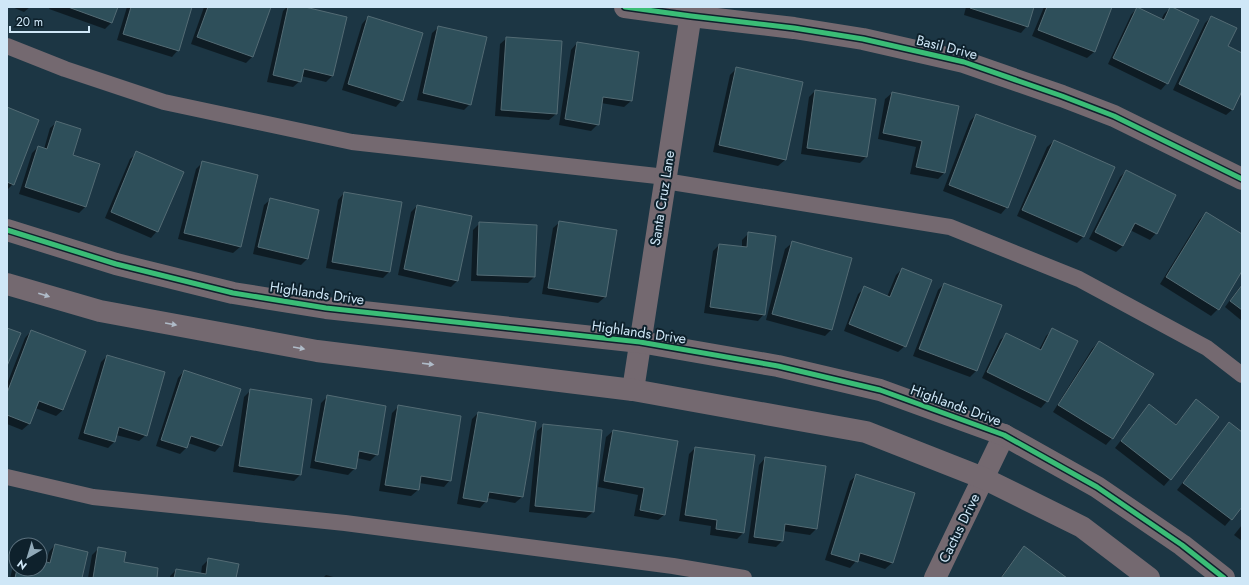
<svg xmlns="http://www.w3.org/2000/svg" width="1249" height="585" viewBox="0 0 1249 585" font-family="Jost,sans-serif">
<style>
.shadow{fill:#0007}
.building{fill:#2e4f5a;stroke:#536b74}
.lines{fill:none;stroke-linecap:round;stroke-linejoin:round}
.service{stroke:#746970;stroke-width:16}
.minor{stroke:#746970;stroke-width:22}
.tertiary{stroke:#746970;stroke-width:22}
.cycleway-casing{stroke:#0e212c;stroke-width:8}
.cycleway{stroke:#3abd76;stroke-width:5}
.oneway{fill:#afbbc8}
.labels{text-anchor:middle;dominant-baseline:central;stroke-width:4;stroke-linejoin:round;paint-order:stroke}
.street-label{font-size:14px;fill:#cfe7f7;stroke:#0e212c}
</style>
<rect width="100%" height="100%" fill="#1c3644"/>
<g class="shadow">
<path d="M12,7H30L24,12Z"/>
<path d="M50,7H117L112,22L105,29L49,9Z"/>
<path d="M127,7H191L178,50L172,57L117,40Z"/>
<path d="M204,7H270L252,57L246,63L191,44Z"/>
<path d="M287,7H300L346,18L332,76L326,82L301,76L300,81L293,87L267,82L283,11Z"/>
<path d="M966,7H1033L1027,26L1021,33L964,15Z"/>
<path d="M1044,7H1111L1094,52L1087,58L1032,36Z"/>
<path d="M1171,7L1167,83L1161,90L1108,64L1131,15L1137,8L1161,20L1164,14Z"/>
<path d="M368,17L402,100L396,107L342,90L362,24Z"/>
<path d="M1211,17L1227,47L1242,54V89L1233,109L1226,115L1173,90L1205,23Z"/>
<path d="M439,27L470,104L464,110L417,100L432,33Z"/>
<path d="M507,38L556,114L549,120L495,116L500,44Z"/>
<path d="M577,43L638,53L631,101L624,107L601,103L598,124L591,131L559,125L571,50Z"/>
<path d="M737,68L802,82L785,160L778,166L713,152L730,75Z"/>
<path d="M815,91L866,157L860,163L801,154L809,97Z"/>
<path d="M892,93L944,173L938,179L910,174L916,147L878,139L885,99Z"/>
<path d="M7,108L13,184L7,190Z"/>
<path d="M976,115L1007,207L1001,214L943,191L970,121Z"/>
<path d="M57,122L71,156L99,165L85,207L79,213L19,194L32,153L38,147L44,149L50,128Z"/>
<path d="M1054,141L1083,237L1077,243L1017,216L1047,147Z"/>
<path d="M137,153L157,231L151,238L105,218L130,159Z"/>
<path d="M203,162L257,176L240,247L233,253L178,239L196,169Z"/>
<path d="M1126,171L1156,233L1150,240L1130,230L1123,246L1116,252L1089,239L1120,177Z"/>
<path d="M344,193L389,272L383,278L326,268L338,200Z"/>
<path d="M271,199L307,259L301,265L253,254L264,205Z"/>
<path d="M417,206L458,280L451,287L398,275L411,212Z"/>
<path d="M1206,213L1242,235V269L1218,309L1211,316L1160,284L1200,219Z"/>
<path d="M560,222L616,231L605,297L598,303L542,294L553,228Z"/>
<path d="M480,223L534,277L528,283L471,281L473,230Z"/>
<path d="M749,233L764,314L758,321L704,313L713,251L719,245L742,247V240Z"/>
<path d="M792,243L850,258L831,330L825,336L766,320L785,249Z"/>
<path d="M902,269L905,346L898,352L844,331L858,294L865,288L887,297L896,275Z"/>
<path d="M944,284L976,371L970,377L913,356L938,290Z"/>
<path d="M1242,284V321L1225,307Z"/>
<path d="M1052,330L1047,401L1041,408L982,378L1000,340L1007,334L1039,350L1046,336Z"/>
<path d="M31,331L63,410L56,416L35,408L29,424L22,430L7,424V384L25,338Z"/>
<path d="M1099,342L1112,438L1106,445L1053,412L1092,349Z"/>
<path d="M107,356L146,435L139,441L116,435L114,442L108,448L78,439L101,362Z"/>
<path d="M184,371L221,445L215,452L188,443L186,448L180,454L156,446L178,378Z"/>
<path d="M251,390L300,475L294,481L233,472L244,397Z"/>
<path d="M328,396L377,454L370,461L357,458L355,468L348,475L310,468L321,403Z"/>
<path d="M1196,400L1170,479L1164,486L1115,448L1143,412L1149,405L1175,425Z"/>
<path d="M399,406L450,480L444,487L419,483L418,490L411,496L379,491L392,413Z"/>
<path d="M478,413L522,497L515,503L487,498L486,501L480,508L457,504L472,419Z"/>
<path d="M1229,423L1242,433V506L1225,526L1177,490L1223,430Z"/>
<path d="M544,425L593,512L586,518L529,512L537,431Z"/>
<path d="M613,431L665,514L658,520L634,516L638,495L598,487L606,437Z"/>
<path d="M695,448L743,533L737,539L710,535L711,526L679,521L689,454Z"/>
<path d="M765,458L816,529L810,535L783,531L782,541L776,547L748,543L759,465Z"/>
<path d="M857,475L892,563L885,569L857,560L850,568L825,560L850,481Z"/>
<path d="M1242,525V541L1234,535Z"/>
<path d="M55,545L81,578H10L14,563L16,561V569H40V561L46,563L49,552Z"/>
<path d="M99,548L122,563L156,578H88L92,555Z"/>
<path d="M1024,548L1065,578H1000L1018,554Z"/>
<path d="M209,559L235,578H170V576L176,570L201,574L202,566Z"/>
<path d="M326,575L337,578H323Z"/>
</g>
<g class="building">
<path d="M68,7H118L112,23Z"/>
<path d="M131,7H192L179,51L123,34Z"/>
<path d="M208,7H271L253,57L197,37Z"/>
<path d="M288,7H305L347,17L333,76L304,69L301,82L273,75Z"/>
<path d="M970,7H1034L1028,27L970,8Z"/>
<path d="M1047,7H1112L1095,52L1038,30Z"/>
<path d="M1137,7L1164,20L1170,7H1172L1199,20L1168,84L1113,58Z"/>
<path d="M368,16L423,33L403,101L348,84Z"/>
<path d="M1211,16L1237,28L1228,46L1242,53V91L1233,110L1179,84Z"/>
<path d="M438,26L487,37L471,105L423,93Z"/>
<path d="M506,37L562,41L557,114L501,110Z"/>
<path d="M577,42L639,52L632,101L603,97L599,125L565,119Z"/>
<path d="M736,67L803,82L786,160L719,145Z"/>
<path d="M815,90L876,99L867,157L807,148Z"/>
<path d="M892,92L959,106L945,173L916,167L922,141L883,133Z"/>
<path d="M7,107L39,120L14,185L7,182Z"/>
<path d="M976,114L1036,136L1008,208L949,185Z"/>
<path d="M56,121L81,129L73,155L100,164L86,207L25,187L38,146L47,149Z"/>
<path d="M1054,140L1115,167L1084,237L1022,210Z"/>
<path d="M136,151L184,172L158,232L111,212Z"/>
<path d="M202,161L258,175L241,247L184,233Z"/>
<path d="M1126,170L1176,195L1157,234L1135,223L1123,246L1095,232Z"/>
<path d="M344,192L402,202L390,272L332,262Z"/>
<path d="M270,198L319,210L308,259L258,247Z"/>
<path d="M417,205L472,216L458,281L404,269Z"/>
<path d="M1206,212L1242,234V271L1219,310L1166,277Z"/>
<path d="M559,221L617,230L606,297L548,288Z"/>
<path d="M479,222L537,225L535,277L477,275Z"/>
<path d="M748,232L776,236L765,315L710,307L719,244L747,247Z"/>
<path d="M792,241L852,258L832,330L772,314Z"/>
<path d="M902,268L932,280L906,347L849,324L864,286L890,297Z"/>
<path d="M944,283L1002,305L977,371L919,349Z"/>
<path d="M1242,285V310L1230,301Z"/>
<path d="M7,328L21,333L7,366Z"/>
<path d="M1052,328L1078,341L1048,402L987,372L1006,333L1041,350Z"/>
<path d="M31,330L86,351L63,410L39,401L30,424L7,415V393Z"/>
<path d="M1099,341L1154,374L1113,439L1058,405Z"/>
<path d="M107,355L165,372L147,436L119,427L115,442L84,433Z"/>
<path d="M184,370L241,389L222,446L191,436L187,448L161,440Z"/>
<path d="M250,389L312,399L301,475L239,466Z"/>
<path d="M327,395L386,406L378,455L359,451L356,469L315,461Z"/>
<path d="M1196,399L1219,417L1171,480L1121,441L1149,404L1176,425Z"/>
<path d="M398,405L461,416L451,481L421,476L419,490L385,485Z"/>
<path d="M478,412L536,422L523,497L489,492L487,502L463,498Z"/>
<path d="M1229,422L1242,432V507L1232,520L1183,483Z"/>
<path d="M543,424L602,430L594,512L535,506Z"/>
<path d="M613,430L678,441L665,515L640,510L644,488L604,481Z"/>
<path d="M695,447L755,455L744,533L716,529L717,520L685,515Z"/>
<path d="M765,457L826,466L817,529L785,524L783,541L754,537Z"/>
<path d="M856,474L915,493L893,563L860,553L858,562L831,554Z"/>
<path d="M55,544L88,552L82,578H15L17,569H40V560L50,563Z"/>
<path d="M1024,546L1067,578H1001Z"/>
<path d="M98,547L126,552L124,562L158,568L157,578H93Z"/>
<path d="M208,558L239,564L236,578H174L176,569L206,574Z"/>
</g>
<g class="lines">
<g class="service">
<path d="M7,46L65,69L164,102L352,142L666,177"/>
<path d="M665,181L950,227L1079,279L1207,348L1242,375"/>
<path d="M7,477L93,497L345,523L673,566L744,578"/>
</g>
<g class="minor">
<path d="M625,7L691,16L794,28L863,39L964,62L1062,96L1114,116L1242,179"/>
<path d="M633,390L692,7"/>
<path d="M935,578L1004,435"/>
</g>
<g class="tertiary">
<path d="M7,230L116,264L233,293L326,308L640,342L778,366L880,390L1004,435L1097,487L1182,545L1224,578"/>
<path d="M7,284L100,311L317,351L633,390L866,432L983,478L1082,527L1149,578"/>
</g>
<g class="cycleway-casing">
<g id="cycleway">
<path d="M625,7L691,16L794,28L863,39L964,62L1062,96L1114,116L1242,179"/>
<path d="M7,230L116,264L233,293L326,308L640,342L778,366L880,390L1004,435L1097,487L1182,545L1224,578"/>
</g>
</g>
<use href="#cycleway" class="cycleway"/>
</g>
<defs><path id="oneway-solid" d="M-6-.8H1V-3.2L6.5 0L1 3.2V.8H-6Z"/></defs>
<g class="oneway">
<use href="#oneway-solid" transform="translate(44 295) rotate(17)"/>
<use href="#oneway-solid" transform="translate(171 324) rotate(10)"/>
<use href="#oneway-solid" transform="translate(299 348) rotate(10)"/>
<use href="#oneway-solid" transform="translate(428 364) rotate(7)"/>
</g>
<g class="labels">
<g class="street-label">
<text transform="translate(947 47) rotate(14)">Basil Drive</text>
<text transform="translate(662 198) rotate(-81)">Santa Cruz Lane</text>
<text transform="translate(317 293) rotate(8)">Highlands Drive</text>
<text transform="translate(639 332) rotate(8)">Highlands Drive</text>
<text transform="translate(956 405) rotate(20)">Highlands Drive</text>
<text transform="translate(959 528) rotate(-64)">Cactus Drive</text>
</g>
</g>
<rect width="1249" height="585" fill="none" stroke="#cfe7f7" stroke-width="16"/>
<g transform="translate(28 557) rotate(218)"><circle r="19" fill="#0e212c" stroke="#5b707d"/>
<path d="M0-3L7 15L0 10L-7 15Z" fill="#90a9b8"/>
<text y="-6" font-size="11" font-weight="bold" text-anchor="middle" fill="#cfe7f7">N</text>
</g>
<path d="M10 26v6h79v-6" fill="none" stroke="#cfe7f7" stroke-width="2"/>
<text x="16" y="26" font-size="12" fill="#cfe7f7" stroke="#0e212c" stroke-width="3" paint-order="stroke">20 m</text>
</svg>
